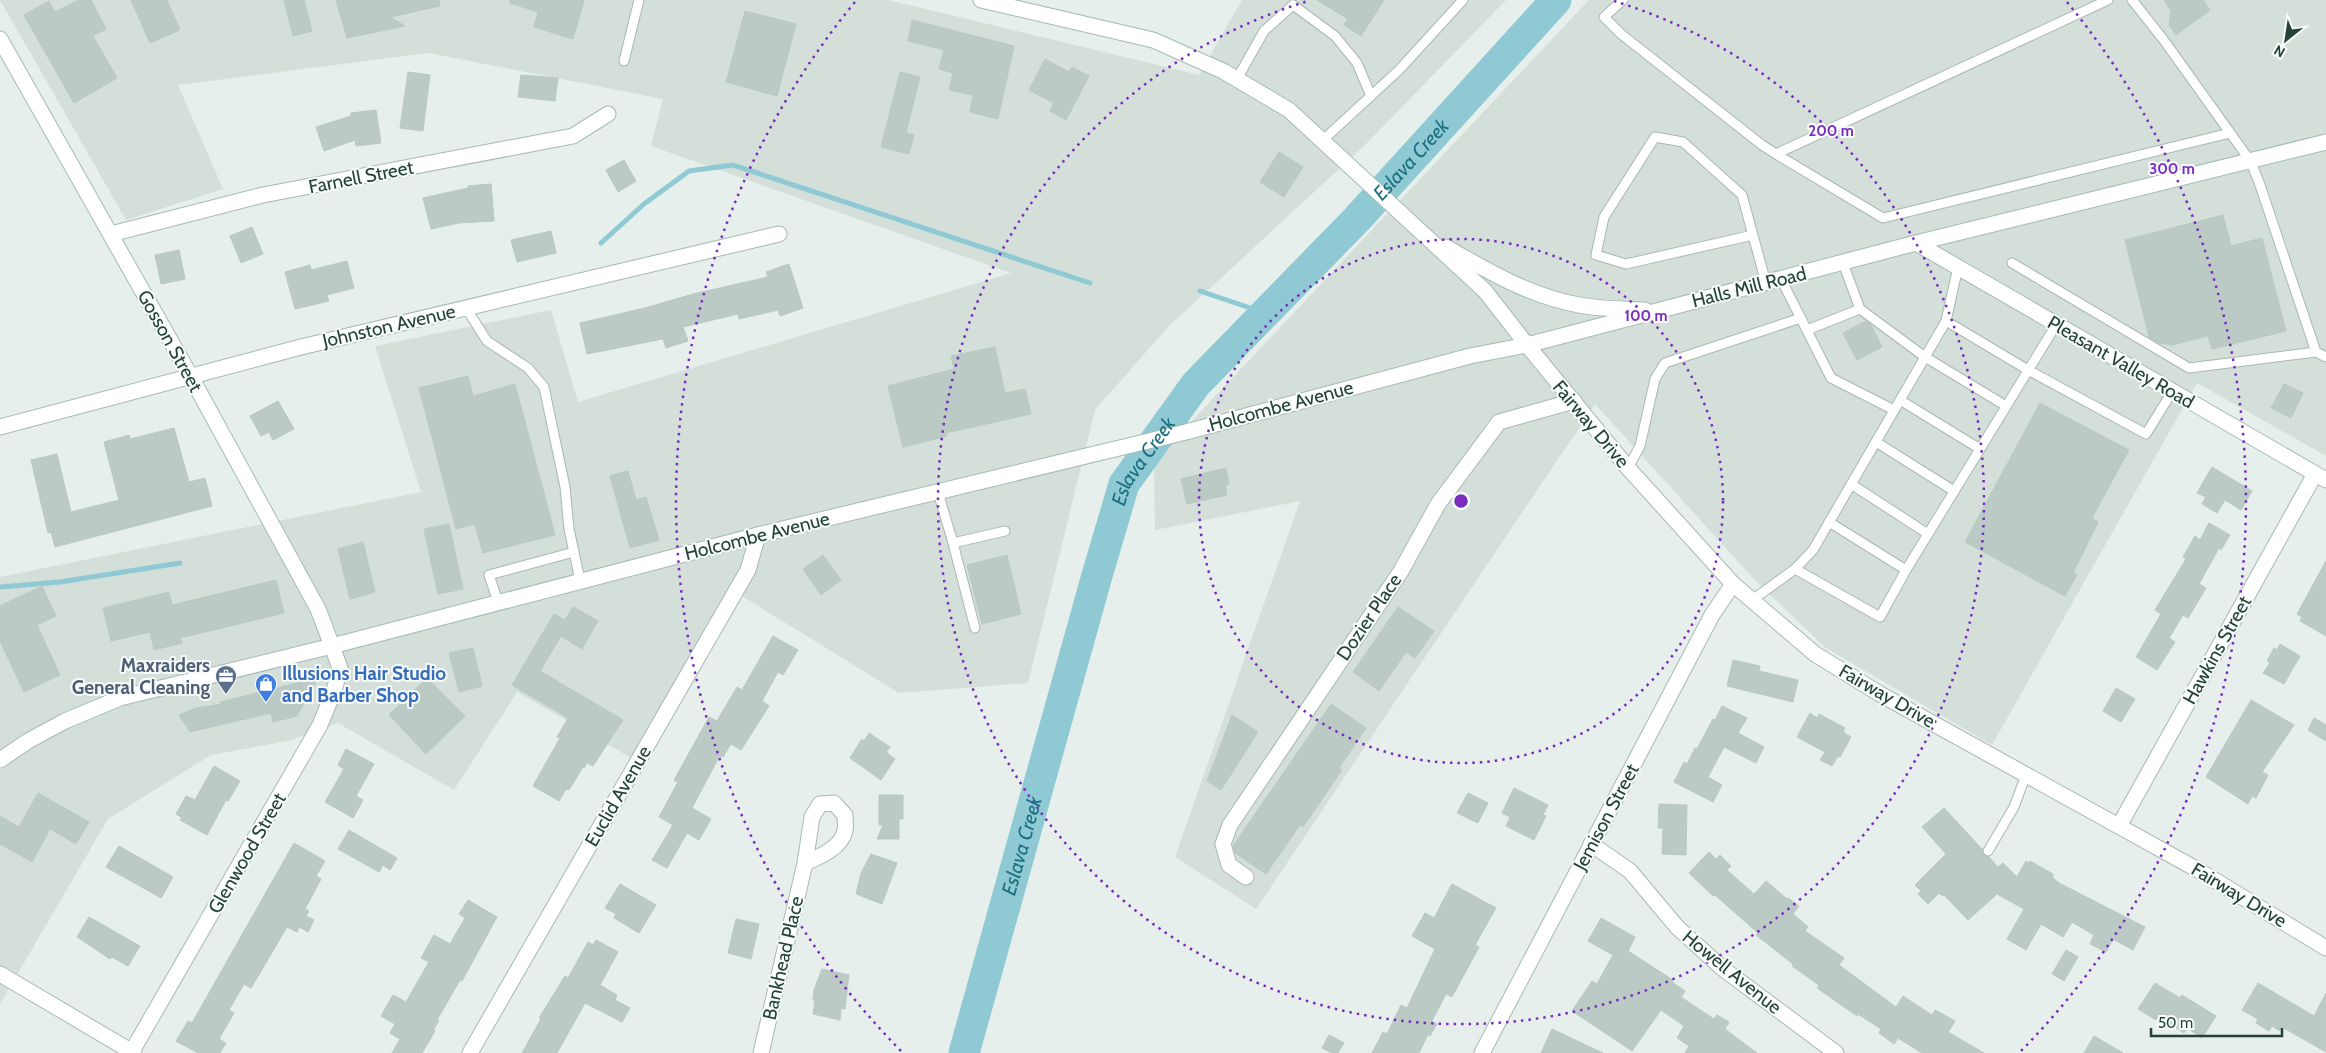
<svg xmlns="http://www.w3.org/2000/svg" width="2326" height="1053" viewBox="0 0 2326 1053" font-family="Cabin,sans-serif">
<style>
.built{fill:#d4dfda}
.lines{fill:none;stroke-linecap:round;stroke-linejoin:round}
.stream{stroke:#8ec9d4;stroke-width:5}
.river{stroke:#8ec9d4;stroke-width:31}
.building{fill:#bbcac4;stroke:#b8c9c2}
.lane-casing{stroke:#a8b8b2;stroke-width:11}
.street-casing{stroke:#a8b8b2;stroke-width:17}
.secondary-casing{stroke:#a4bbb3;stroke-width:17}
.lane{stroke:#fff;stroke-width:9}
.street{stroke:#fff;stroke-width:15}
.secondary{stroke:#fff;stroke-width:15}
.ring{fill:none;stroke:#7b2cbf;stroke-width:2.5;stroke-dasharray:2.5 5}
.labels{text-anchor:middle;dominant-baseline:central;stroke-width:4;stroke-linejoin:round;paint-order:stroke}
.street-label{font-size:19px;fill:#24423a;stroke:#f7fbf9}
.service-label{font-size:19px;font-weight:bold;fill:#4e5e75;stroke:#f7fbf9;text-anchor:end}
.shop-label{font-size:19px;font-weight:bold;fill:#366cbe;stroke:#f7fbf9;text-anchor:start}
.water-label{font-size:20px;font-style:italic;fill:#1c6f80;stroke:#f7fbf9}
.centre{fill:#7b2cbf;stroke:#f7fbf9;stroke-width:2.5}
.ring-label{font-size:15px;text-anchor:middle;font-weight:bold;fill:#7b2cbf;stroke:#f7fbf9;stroke-width:4;stroke-linejoin:round;paint-order:stroke}
</style>
<rect width="100%" height="100%" fill="#e6efeb"/>
<g class="built">
<path d="M0,0H888L1199,75L1242,0H1506L1365,145L1168,327L1095,410L1028,683L899,693L729,588L633,759L517,692L454,790L338,723L288,741L211,755L108,819L0,1004V577L421,492L375,346L551,310L578,402L1011,273L651,146L663,99L429,53L178,85L223,189L126,220Z"/>
<path d="M1589,0H2326V456L2197,383L1992,745L1826,648L1753,578L1595,404L1256,909L1175,857L1300,501L1155,530L1154,461Z"/>
</g>
<g class="lines">
<g class="stream">
<path d="M601,243L644,204L689,171L733,165L1090,283"/>
<path d="M1200,291L1265,313"/>
<path d="M0,587L60,582L180,563"/>
</g>
<path class="river" id="s1" d="M964,1053L1096,579L1124,484L1196,384L1357,219L1556,0"/>
</g>
<g class="building">
<path d="M78,0H91L106,29L93,36L117,78L74,103L24,15L49,1L55,12Z"/>
<path d="M131,0H167L180,30L150,43Z"/>
<path d="M284,0H304L312,31L293,36Z"/>
<path d="M336,0H439L440,6L390,17L405,26L347,38Z"/>
<path d="M510,0H584L573,39L534,27L538,12L510,3Z"/>
<path d="M1317,0H1384L1361,36L1344,25L1348,19Z"/>
<path d="M2164,0H2203L2210,10L2176,35L2169,25L2171,11Z"/>
<path d="M745,11L796,24L777,96L726,82Z"/>
<path d="M912,20L1014,46L998,119L970,112L973,95L949,90L953,73L939,69L944,50L908,41Z"/>
<path d="M1045,59L1069,72L1072,67L1089,76L1066,120L1050,111L1054,103L1029,90Z"/>
<path d="M408,72L430,75L423,131L400,128Z"/>
<path d="M900,72L920,77L906,133L914,135L909,154L881,147Z"/>
<path d="M521,75L558,78L555,101L518,97Z"/>
<path d="M376,110L381,143L356,146L355,140L324,151L316,127L351,116V113Z"/>
<path d="M1279,152L1303,167L1284,197L1260,182Z"/>
<path d="M624,160L636,181L618,192L606,170Z"/>
<path d="M491,184L494,221L459,223L431,229L423,198L468,188V186Z"/>
<path d="M2223,215L2231,246L2262,238L2286,331L2212,349L2208,336L2172,345L2159,343L2149,337L2125,240Z"/>
<path d="M252,227L263,254L241,263L230,236Z"/>
<path d="M551,231L556,253L517,262L511,240Z"/>
<path d="M179,250L185,279L161,284L155,255Z"/>
<path d="M347,261L354,288L327,295L329,301L295,309L285,272L310,265L311,270Z"/>
<path d="M789,264L803,308L780,316L778,310L739,319L738,314L683,327L688,341L666,348L663,339L587,354L580,323L645,308L693,294L768,277L766,272Z"/>
<path d="M1866,321L1871,325L1882,347L1857,360L1843,333Z"/>
<path d="M995,347L1005,393L1025,389L1031,414L946,433L947,436L903,447L888,386L954,369L951,356Z"/>
<path d="M468,376L473,396L515,384L555,535L483,553L475,524L456,529L419,388Z"/>
<path d="M2284,384L2303,393L2291,418L2271,408Z"/>
<path d="M278,401L294,429L273,440L269,432L261,436L250,416Z"/>
<path d="M2040,403L2129,450L2092,518L2098,522L2073,573L2077,575L2065,596L1965,542Z"/>
<path d="M174,428L189,482L205,478L212,506L55,547L51,532L48,533L31,460L57,454L71,512L119,500L104,442L129,435L130,439Z"/>
<path d="M2212,467L2252,491L2241,510L2225,500L2217,513L2202,504L2206,497L2197,493Z"/>
<path d="M1226,468L1229,484L1225,485L1227,495L1187,504L1181,479Z"/>
<path d="M628,471L636,500L646,497L659,540L630,548L610,476Z"/>
<path d="M2209,523L2230,535L2221,550L2219,548L2199,584L2206,588L2188,618L2183,615L2169,638L2175,642L2157,670L2136,657L2161,614L2155,610L2186,559L2183,557L2195,536L2200,540Z"/>
<path d="M449,524L463,589L438,594L424,529Z"/>
<path d="M363,542L375,592L350,599L338,549Z"/>
<path d="M823,555L841,580L821,595L803,569Z"/>
<path d="M1007,555L1021,614L982,624L967,565Z"/>
<path d="M2326,561V636L2300,621L2302,617L2297,614Z"/>
<path d="M276,580L284,613L180,638L182,643L154,650L150,632L111,641L103,608L169,592L172,605Z"/>
<path d="M42,586L56,616L37,625L60,675L24,692L0,641V606Z"/>
<path d="M573,607L598,621L582,649L561,636L540,671L623,720L593,766L587,763L584,768L583,767L569,790L566,789L559,801L533,786L560,738L557,737L568,718L512,685L554,614L565,620Z"/>
<path d="M1398,607L1434,631L1415,658L1406,652L1379,691L1353,672Z"/>
<path d="M773,636L798,650L783,675L778,672L762,701L769,706L741,750L731,744L723,757H719L692,808L711,819L699,840L687,833L667,868L652,860L673,825L659,817L678,782L674,780L709,717L717,721L737,687L742,690Z"/>
<path d="M2280,644L2300,656L2284,684L2263,673L2270,663L2267,661L2274,648L2277,650Z"/>
<path d="M473,648L482,686L459,692L449,653Z"/>
<path d="M1733,660L1760,666L1759,671L1798,680L1793,702L1727,686Z"/>
<path d="M318,678L297,716L273,722L271,713L190,732L179,715L196,708L222,704L220,702Z"/>
<path d="M427,678L465,716L426,754L389,715Z"/>
<path d="M2116,688L2135,699L2121,722L2103,711Z"/>
<path d="M2251,700L2294,725L2262,772L2268,775L2256,798L2252,796L2248,804L2206,777Z"/>
<path d="M1331,704L1366,728L1339,768L1342,770L1303,827L1300,825L1266,874L1235,853L1233,846Z"/>
<path d="M1722,706L1747,718L1738,733L1764,747L1756,763L1724,747L1708,777L1722,785L1713,802L1674,782L1684,762L1687,764L1695,748L1697,749L1713,719L1715,720Z"/>
<path d="M1810,713L1817,718L1819,714L1845,728L1843,732L1851,737L1840,757L1838,756L1832,766L1820,760L1825,752L1797,737Z"/>
<path d="M1232,715L1258,732L1221,790L1207,781Z"/>
<path d="M2314,718L2326,725V741L2308,730Z"/>
<path d="M869,733L890,747L886,752L895,759L881,780L850,758L862,739L864,741Z"/>
<path d="M346,749L374,764L356,796L363,800L353,818L325,802L344,769L338,765Z"/>
<path d="M214,766L240,781L228,801L226,800L207,835L180,820L182,818L176,814L186,796L195,800Z"/>
<path d="M1514,788L1548,805L1543,815L1546,816L1534,840L1506,826L1510,817L1502,813Z"/>
<path d="M38,793L89,822L76,844L50,829L32,862L0,844V816L19,827Z"/>
<path d="M1468,793L1488,803L1478,823L1457,813Z"/>
<path d="M879,795H903V819H899V839H877L883,825H879Z"/>
<path d="M1659,804L1687,805L1686,855L1662,854L1663,828H1658Z"/>
<path d="M1944,808L1982,849L1983,854L1989,857L1998,867L2003,863L2017,877L2026,861L2029,863L2030,861L2053,874L2052,877L2059,883L2145,927L2133,950L2113,939L2106,952L2090,944L2094,935L2072,922L2063,937L2041,924L2026,950L2007,939L2024,909L1997,894L1968,920L1944,895L1943,896L1939,893L1928,904L1918,894L1921,891L1915,885L1946,854L1922,827Z"/>
<path d="M349,830L397,858L390,870L383,865L379,872L338,849Z"/>
<path d="M294,843L325,861L316,876L321,879L305,909L309,911L306,916L314,920L308,932L299,927L297,932L287,927L251,988L244,984L229,1010L234,1013L219,1039L226,1043L220,1053H198L176,1041L188,1021L192,1023Z"/>
<path d="M119,846L173,877L161,898L106,867Z"/>
<path d="M1709,852L1716,859L1720,855L1731,866L1727,870L1754,894L1766,881L1787,899L1788,898L1799,906L1793,914L1808,927L1805,931L1844,958L1839,965L1896,1007L1903,996L1932,1015L1935,1010L1955,1021L1948,1032L1984,1053H1922L1898,1038L1894,1044L1879,1033L1881,1029L1858,1014L1857,1016L1817,988L1819,985L1792,966L1793,964L1756,935L1758,933L1715,895L1713,896L1689,873Z"/>
<path d="M871,854L897,863L882,904L856,894L861,873Z"/>
<path d="M620,884L656,905L639,933L614,918L616,914L605,908Z"/>
<path d="M1452,884L1496,908L1475,945L1479,947L1452,997L1446,994L1432,1021L1437,1024L1430,1036L1428,1034L1419,1053H1372L1383,1032L1387,1034L1401,1005L1407,1008L1435,949L1412,936L1425,913L1434,918Z"/>
<path d="M468,900L497,917L462,981L460,980L437,1020L439,1021L433,1030L435,1031L422,1053H392L400,1039L390,1033L395,1024L381,1016L393,995L406,1002L429,962L421,958L434,935L450,944L465,918L459,914Z"/>
<path d="M89,917L140,946L128,966L112,957L110,959L77,937Z"/>
<path d="M1601,918L1635,937L1628,951L1673,980L1672,982L1685,991L1681,997L1714,1019L1717,1015L1729,1022L1725,1029L1757,1053H1685L1689,1046L1677,1038L1684,1026L1661,1010L1632,1051L1572,1011L1592,981L1597,984L1613,955L1588,941Z"/>
<path d="M736,919L759,924L751,959L728,953Z"/>
<path d="M596,940L618,952L600,985L617,995L615,1000L630,1008L622,1022L585,1003L557,1053H522L541,1019L539,1018L565,976L568,978L588,942L593,945Z"/>
<path d="M2066,950L2078,957L2064,981L2052,974Z"/>
<path d="M822,969L849,975L845,1009L841,1008L840,1020L813,1014L815,1001L813,1000L814,990Z"/>
<path d="M2155,983L2180,998L2182,995L2216,1016L2202,1038L2187,1028L2184,1033L2158,1016L2156,1020L2138,1009Z"/>
<path d="M2258,983L2314,1016L2326,993V1052L2282,1027L2280,1031L2272,1026L2269,1031L2256,1023L2258,1019L2242,1010Z"/>
<path d="M1552,1029L1603,1053H1541Z"/>
<path d="M1329,1035L1344,1043L1338,1053H1332L1322,1048Z"/>
<path d="M2094,1036L2123,1053H2084Z"/>
</g>
<g class="lines">
<g class="lane-casing">
<g id="lane">
<path d="M1623,0L1604,17L1621,34L1762,145L1776,154L2108,0"/>
<path d="M2132,0L2163,39L2251,162L2260,185L2316,352L2326,357"/>
<path d="M624,61L639,0"/>
<path d="M1237,79L1264,31L1293,5L1335,36L1357,63L1371,96"/>
<path d="M1323,140L1399,70L1463,0"/>
<path d="M1776,154L1883,218L2230,133"/>
<path d="M1753,235L1626,264L1596,255L1604,217L1655,137L1683,142L1742,195L1766,283"/>
<path d="M2012,263L2189,368L2316,352"/>
<path d="M1781,279L1831,378L1894,410"/>
<path d="M466,308L487,341L528,368L544,387L565,487L569,529L580,580"/>
<path d="M1860,309L1925,357L2006,406"/>
<path d="M1946,321L2028,370L2146,434L2172,392"/>
<path d="M1807,330L1860,309L1843,263"/>
<path d="M1900,400L1980,449"/>
<path d="M1876,442L1954,491"/>
<path d="M1628,468L1640,446L1655,379L1665,363L1801,318"/>
<path d="M1851,484L1928,534"/>
<path d="M938,492L953,543L1005,531"/>
<path d="M1829,522L1906,570"/>
<path d="M953,543L975,628"/>
<path d="M1795,569L1880,617L1906,570L2056,325"/>
<path d="M1751,601L1795,569L1813,550L1946,321L1958,267"/>
<path d="M498,602L489,575L574,552"/>
<path d="M1988,851L2014,807L2026,775"/>
</g>
</g>
<g class="street-casing">
<g id="street">
<path d="M111,234L263,195L573,136L608,114"/>
<path d="M1527,345L1628,468L1733,584L1815,654L1880,694L2198,870L2326,948"/>
<path d="M0,427L301,347L779,234"/>
<path d="M2119,826L2315,474"/>
<path d="M1591,844L1630,871L1677,927L1722,968L1836,1053"/>
<path d="M1246,877L1229,865L1223,844L1230,825L1401,571L1438,504L1499,422L1574,401"/>
<path d="M0,974L134,1053"/>
<path d="M131,1053L320,725L334,691L340,668L332,646"/>
<path d="M470,1053L748,570L758,535"/>
<path d="M761,1053L805,863L812,817L820,804L834,803L845,815C845,820 846,826 845,831C841,848 819,857 805,863"/>
<path d="M1482,1053L1712,615L1733,584"/>
</g>
</g>
<g class="secondary-casing">
<g id="secondary">
<path d="M981,0L1153,40L1223,71L1289,110L1485,291L1527,345"/>
<path d="M0,39L191,377L318,609L332,646"/>
<path d="M1916,243L2326,480"/>
<path d="M1446,247C1489,272 1530,296 1579,305C1600,309 1623,309 1645,310"/>
<path d="M0,760L28,741L65,721L120,698L332,646L758,535L1186,432L1470,356L1527,345L1916,243L2326,142"/>
</g>
</g>
<use href="#lane" class="lane"/>
<use href="#street" class="street"/>
<use href="#secondary" class="secondary"/>
</g>
<g class="ring">
<circle cx="1461" cy="501" r="262"/>
<path d="M1614 1A523 523 0 1 1 1308 1"/>
<path d="M901 1051A785 785 0 0 1 855 2M2067 2A785 785 0 0 1 2021 1051"/>
</g>
<defs>
<g id="office-pin" transform="scale(1.125)"><path d="M0 17L-7.5 6A9.5 9.5 0 1 1 7.5 6Z" fill="#5c6f8a" stroke="#f7fbf9"/><path d="M-6-3h4V-5.5h4V-3h4V5H-6ZM-1-4.5V-3h2v-1.5ZM-6 0V1H6V0Z" fill="#fff"/></g>
<g id="shop-pin" transform="scale(1.125)"><path d="M0 17L-7.5 6A9.5 9.5 0 1 1 7.5 6Z" fill="#3f7fe0" stroke="#f7fbf9"/><path d="M-5-2.5h2.3a2.7 3.5 0 0 1 5.4 0H5L5.5 6h-11ZM-1.5-2.5h3a1.5 2.3 0 0 0-3 0Z" fill="#fff"/></g>
</defs>
<g fill-rule="evenodd">
<use href="#office-pin" x="226" y="676"/>
<use href="#shop-pin" x="266" y="684"/>
</g>
<g class="labels">
<g class="street-label">
<text transform="translate(361 177) rotate(-11)">Farnell Street</text>
<text transform="translate(1749 287) rotate(-14)">Halls Mill Road</text>
<text transform="translate(389 326) rotate(-13)">Johnston Avenue</text>
<text transform="translate(170 341) rotate(61)">Gosson Street</text>
<text transform="translate(2121 362) rotate(30)">Pleasant Valley Road</text>
<text transform="translate(1281 406) rotate(-15)">Holcombe Avenue</text>
<text transform="translate(1591 424) rotate(50)">Fairway Drive</text>
<text transform="translate(757 536) rotate(-14)">Holcombe Avenue</text>
<text transform="translate(1369 617) rotate(-56)">Dozier Place</text>
<text transform="translate(2217 650) rotate(-61)">Hawkins Street</text>
<text transform="translate(1887 696) rotate(30)">Fairway Drive</text>
<text transform="translate(618 796) rotate(-60)">Euclid Avenue</text>
<text transform="translate(1606 817) rotate(-62)">Jemison Street</text>
<text transform="translate(247 853) rotate(-60)">Glenwood Street</text>
<text transform="translate(2239 895) rotate(31)">Fairway Drive</text>
<text transform="translate(783 958) rotate(-77)">Bankhead Place</text>
<text transform="translate(1732 972) rotate(39)">Howell Avenue</text>
</g>
<g class="service-label">
<text x="210" y="665">Maxraiders<tspan x="210" dy="22">General Cleaning</tspan></text>
</g>
<g class="shop-label">
<text x="282" y="673">Illusions Hair Studio<tspan x="282" dy="22">and Barber Shop</tspan></text>
</g>
<g class="water-label">
<text stroke="none"><textPath href="#s1" startOffset="1025">Eslava Creek</textPath></text>
<text stroke="none"><textPath href="#s1" startOffset="620">Eslava Creek</textPath></text>
<text stroke="none"><textPath href="#s1" startOffset="215">Eslava Creek</textPath></text>
</g>
</g>
<circle cx="1461" cy="501" r="8" class="centre"/>
<g class="ring-label">
<text x="1831" y="136">200 m</text>
<text x="2172" y="174">300 m</text>
<text x="1646" y="321">100 m</text>
</g>
<g transform="translate(2286 40) rotate(210)" stroke="#f7fbf9" stroke-width="4" paint-order="stroke">
<path d="M0-4L9 19L0 12L-9 19Z" fill="#24423a"/>
<text y="-8" font-size="14" font-weight="bold" text-anchor="middle" fill="#24423a">N</text>
</g>
<path d="M2151 1028v8h131v-8" fill="none" stroke="#24423a" stroke-width="2.5"/>
<text x="2158" y="1028" font-size="15" fill="#24423a" stroke="#f7fbf9" stroke-width="4" paint-order="stroke">50 m</text>
</svg>
